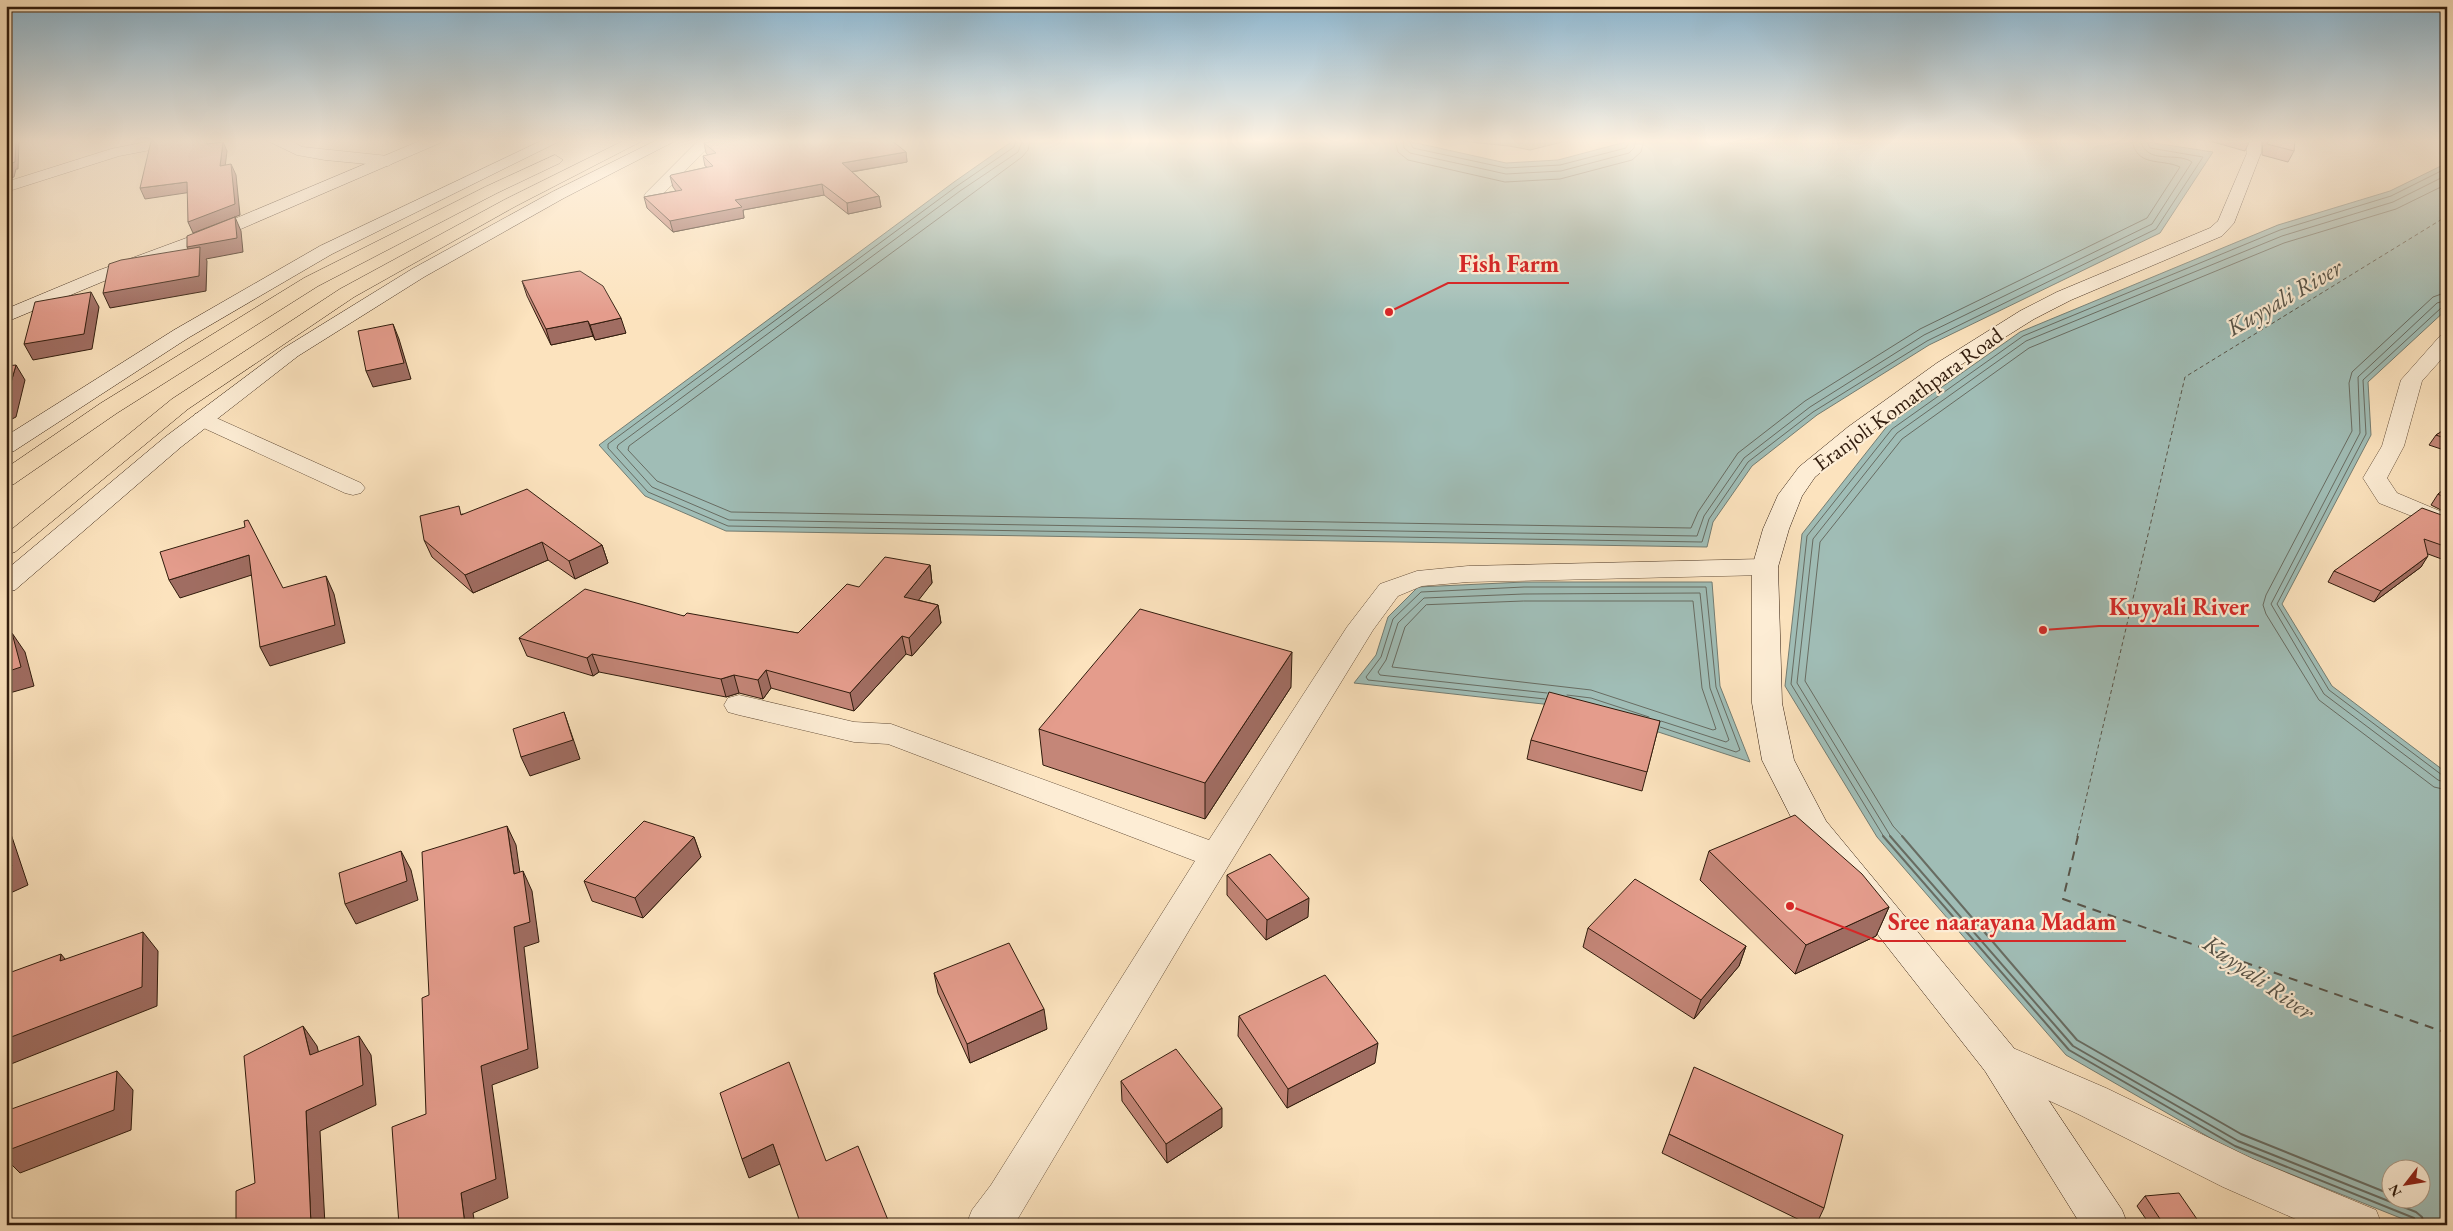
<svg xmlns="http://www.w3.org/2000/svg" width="2453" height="1231" viewBox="0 0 2453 1231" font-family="'EB Garamond',serif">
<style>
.green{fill:#c6c18c;stroke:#7c6e4c}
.water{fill:#a0bdb6;stroke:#747d72;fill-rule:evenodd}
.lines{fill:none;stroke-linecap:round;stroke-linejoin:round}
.shore-far1{stroke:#686c62;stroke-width:1}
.shore{stroke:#686c62;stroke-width:2}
.ferry-far1{stroke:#585448;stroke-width:1;stroke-dasharray:4 3;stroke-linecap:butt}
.ferry{stroke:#585448;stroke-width:2;stroke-dasharray:9 7;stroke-linecap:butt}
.street-casing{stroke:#644e39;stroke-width:1}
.secondary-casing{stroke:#311c0d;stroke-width:1}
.highway-casing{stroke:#311c0d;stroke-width:1}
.street{fill:#fdedd5;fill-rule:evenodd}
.secondary{fill:#fdedd5;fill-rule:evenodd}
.highway{fill:#fce3be;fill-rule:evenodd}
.wall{fill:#c48678;stroke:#311c0d}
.shaded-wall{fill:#a06d62;stroke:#311c0d}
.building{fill:#e49c8c;stroke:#311c0d}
.labels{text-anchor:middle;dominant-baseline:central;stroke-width:4.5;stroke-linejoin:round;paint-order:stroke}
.street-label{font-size:22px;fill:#311c0d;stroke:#fdedd5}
.water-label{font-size:24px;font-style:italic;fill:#585448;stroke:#fdedd5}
.leader{fill:none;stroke:#d62828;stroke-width:2}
.callout-dot{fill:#d62828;stroke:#fdedd5;stroke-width:2}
.callout-label{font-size:24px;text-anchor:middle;font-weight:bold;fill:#d62828;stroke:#fdedd5;stroke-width:4.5;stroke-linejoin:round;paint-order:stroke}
</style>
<rect width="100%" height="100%" fill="#fce3be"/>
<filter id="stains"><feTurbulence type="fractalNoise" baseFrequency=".004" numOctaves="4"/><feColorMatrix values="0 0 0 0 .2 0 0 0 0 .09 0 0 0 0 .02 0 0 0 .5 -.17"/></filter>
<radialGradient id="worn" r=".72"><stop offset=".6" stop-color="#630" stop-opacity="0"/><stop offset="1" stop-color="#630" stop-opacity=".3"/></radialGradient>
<path class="green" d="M1451,140H1570L1530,150L1509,146Z"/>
<g class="water">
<path d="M1014,140H1403L1506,163L1558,160L1633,140H2134L2213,152L2160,233L1929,345L1817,415L1752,466L1713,522L1707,547L726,531L645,496L599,445L954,182Z"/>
<path d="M2447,163V309L2368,382L2371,435L2282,604L2332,686L2447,773V1225H2418L2233,1151L2066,1055L1877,837L1785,686L1802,534L1888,425L2020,332L2278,225L2390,191ZM2390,1168H2420V1198H2390Z"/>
<path d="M1524,582H1712L1720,686L1750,762L1588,709L1354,683L1376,655L1388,617L1418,587Z"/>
</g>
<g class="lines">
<g class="shore-far1">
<path d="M1016,140L1014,147L957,186L608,444V448L648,492L728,526L1702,542L1709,519L1748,462L1813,412L1927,341L2156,229L2203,157L2150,148L2146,140"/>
<path d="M1023,140L1018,152L960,191L618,445L617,448L652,487L729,520L1697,536L1704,516L1744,458L1810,407L1924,335L2152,224L2192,162C2176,151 2147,166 2140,140"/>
<path d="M1030,140L1028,150L1022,157L629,446L628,450L657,481L731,512L1691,528L1698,512L1738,453L1805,401L1920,329L2147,218L2180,167C2160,158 2137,168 2132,140"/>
<path d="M1395,140L1398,152L1408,160L1505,182L1560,179L1632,160L1641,152L1644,140"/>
<path d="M1403,140L1404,148L1410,153L1506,174L1561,171L1629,153L1634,148L1636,140"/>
<path d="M1409,140L1413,148L1506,168L1560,165L1626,148L1630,140"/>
<path d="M2447,292L2433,297L2352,372L2349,383L2352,431L2266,595L2263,605L2266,614L2319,700L2434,787L2447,790"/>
<path d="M2447,300L2437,303L2358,377L2360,433L2271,604L2324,694L2438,780L2447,783"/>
<path d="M2447,306L2441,308L2363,380L2366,434L2277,604L2329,690L2442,775L2447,776"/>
<path d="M1524,601H1693L1702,688L1716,729L1713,730L1591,690L1392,667L1405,627L1426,605Z"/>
<path d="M1547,693L1380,675L1378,672L1386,660L1398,623L1424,598L1524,594L1700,593L1710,688L1729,740L1726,742L1661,721"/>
<path d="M1567,695L1591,698L1649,717"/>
<path d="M1545,699L1368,680L1366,677L1381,657L1393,619L1421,592L1524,587H1706L1716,687L1740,750L1736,752L1660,727"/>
<path d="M1884,837L1791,684L1807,536L1892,429L2023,336L2280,230L2391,196L2447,168"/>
<path d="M1891,837L1797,683L1813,539L1897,433L2026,341L2282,236L2393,202L2447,175"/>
<path d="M1903,837L1893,826L1805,681L1820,542L1902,439L2029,348L2284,243L2396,209L2447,184"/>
</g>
<g class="shore">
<path d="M1883,836L2069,1050L2235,1146L2414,1218L2417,1225"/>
<path d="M1890,836L2073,1046L2238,1141L2416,1212L2422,1217L2424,1225"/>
<path d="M1902,836L2077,1040L2241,1134L2390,1194"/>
</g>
<path class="ferry-far1" d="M2077,837L2185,377L2447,216"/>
<path class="ferry" d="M2078,836L2063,899L2447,1033"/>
<g class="street-casing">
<g id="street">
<path d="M156,140H189L182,144L119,156L6,192V182L111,149Z"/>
<path d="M266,140H290L302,147L388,156L396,161L388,166L325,160L297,155Z"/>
<path d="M699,140H715L658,199H646L644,196L646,193Z"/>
<path d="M2447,334V353L2422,381L2404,446L2387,478L2397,493L2447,514V530L2379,503L2363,478L2382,446L2401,380L2440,336Z"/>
<path d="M203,412L361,483L365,488L361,493L353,495L345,493L195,424L192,419L195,414Z"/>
<path d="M1765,559L1774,561L1778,567L1774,573L1765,575L1468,582L1422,586L1398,596L1373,630L1191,927L1014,1225H966L972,1210L991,1185L1195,861L888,744L854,742L739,715L728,712L724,705L728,698L739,695L854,722L891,724L1209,840L1347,627L1380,584L1417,571L1468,566Z"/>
<path d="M1999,1042L2106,1088L2253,1159L2376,1210L2382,1225H2309L2223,1187L2078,1114L1985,1071L1979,1059L1985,1047Z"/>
</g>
</g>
<g class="secondary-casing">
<g id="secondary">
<path d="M422,140H442L440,143L220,238L109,279L6,322V309L97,271L208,230Z"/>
<path d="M543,140H562L332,254L188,338L14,451L6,453V436L174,330L320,246Z"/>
<path d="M657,140H677L564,198L424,277L298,356L181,447L15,590L6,592V570L165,437L284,348L412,269L552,192Z"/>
<path d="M2247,140H2261V153L2234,223L2222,236L2071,300L2034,319L1951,371L1864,437L1815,477L1802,496L1789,529L1778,567L1782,703L1794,760L1826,821L2013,1047L2122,1210L2128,1225H2081L1985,1071L1801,837L1762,760L1752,703V567L1763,529L1778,495L1799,467L1848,427L1937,363L2020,311L2057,292L2210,228L2218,221L2247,153Z"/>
</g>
</g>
<g class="highway-casing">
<g id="highway">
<path d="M625,140H644L516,206L354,297L188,409L15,552L6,555V534L172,399L340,289L504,200Z"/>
<path d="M555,155L563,160L560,163L497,193L318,286L117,413L14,484L6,486V468L101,403L304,278L485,187Z"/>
</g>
</g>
<use href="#street" class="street"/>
<use href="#secondary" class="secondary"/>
<use href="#highway" class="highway"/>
</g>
<g class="wall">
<path d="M2206,140H2250L2245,151Z"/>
<path d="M2263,140H2295L2294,151L2288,162L2262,155Z"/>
<path d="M704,143L906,152L907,162L852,172L879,196L881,207L848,214L824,195L743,210L744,218L673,232L647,208L644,197L676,191L673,187L670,176L707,167L705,166L703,156L708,155L706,153Z"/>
<path d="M522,281L626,333L595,340L593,336L551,345L527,296Z"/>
<path d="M2447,428V451L2429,445L2436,435Z"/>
<path d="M2447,487V513L2431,505L2438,494Z"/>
<path d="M462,514L602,545L608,563L575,579L548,560L473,593L432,557L424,540Z"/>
<path d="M2447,517V561L2428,554L2421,567L2374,602L2328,582L2334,571Z"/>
<path d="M930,565L932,583L918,600L938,605L941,623L912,656L906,654L854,711L771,688L763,699L739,693L726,697L599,672L593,676L527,656L519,638L684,616L798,633Z"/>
<path d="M1291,687L1205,819L1043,765L1039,729Z"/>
<path d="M1660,721L1642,791L1527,759L1531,740Z"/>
<path d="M694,837L701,857L643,918L592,901L584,881Z"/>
<path d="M1709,851L1889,907L1876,936L1795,974L1700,880Z"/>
<path d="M1227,875L1308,917L1266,940L1227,895Z"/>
<path d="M1588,928L1746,946L1739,966L1694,1019L1583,947Z"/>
<path d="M934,973L1047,1029L970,1063L938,993Z"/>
<path d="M1239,1016L1375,1063L1287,1108L1238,1036Z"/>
<path d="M1121,1081L1222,1127L1167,1163L1122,1101Z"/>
<path d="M1669,1134L1824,1208L1816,1225H1810L1662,1153Z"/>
<path d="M2145,1196L2201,1225H2150L2137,1206Z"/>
</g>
<g class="shaded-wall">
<path d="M16,140H19L18,169H16L14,177L6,180V172Z"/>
<path d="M223,142L227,151L224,176L220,166Z"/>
<path d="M906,152L907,162L844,173L842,163Z"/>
<path d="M231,164L236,175L240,215L193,233L188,222Z"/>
<path d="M187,182L192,192L145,199L140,188Z"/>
<path d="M822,184L824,195L743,210L744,218L673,232L670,221L735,200Z"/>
<path d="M879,196L881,207L848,214L847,203Z"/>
<path d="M235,217L241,231L243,252L206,259L207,261L206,291L110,308L103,293L194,261L187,247Z"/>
<path d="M91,292L99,307L92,349L33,360L24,344Z"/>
<path d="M621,318L626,333L595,340L590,325Z"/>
<path d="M588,321L593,336L551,345L546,329Z"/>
<path d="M393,324L399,339L411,379L373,387L366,371Z"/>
<path d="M16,365L25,380L16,417L6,422V400Z"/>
<path d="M542,542L548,560L473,593L465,575Z"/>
<path d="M602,545L608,563L575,579L569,561Z"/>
<path d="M249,555L258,573L180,598L169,580Z"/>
<path d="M2428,556L2421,567L2374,602L2381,591Z"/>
<path d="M930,565L932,583L907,615L904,597Z"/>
<path d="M326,576L334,594L345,643L270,666L260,647Z"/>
<path d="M938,605L941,623L912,656L909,638Z"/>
<path d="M12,633L25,652L34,686L6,694V672Z"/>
<path d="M902,636L906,654L854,711L850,693Z"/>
<path d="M1292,652L1291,687L1205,819V783Z"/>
<path d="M592,654L599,672L593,676L587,658Z"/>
<path d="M766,670L771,688L763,699L758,680Z"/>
<path d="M734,675L739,693L726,697L721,679Z"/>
<path d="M564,712L580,759L530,776L521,757Z"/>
<path d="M507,826L516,845L523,894L514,874Z"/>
<path d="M6,828L11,834L28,885L6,895Z"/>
<path d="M694,837L701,857L643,918L635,898Z"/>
<path d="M401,851L411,870L418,900L356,924L345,904Z"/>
<path d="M523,871L532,891L539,942L524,947L538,1068L492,1085L508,1198L473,1213L475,1225H465L461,1193L481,1066L514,927Z"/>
<path d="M1309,898L1308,917L1266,940L1267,920Z"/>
<path d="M1889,907L1876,936L1795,974L1806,945Z"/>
<path d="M143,932L158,951L157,1006L6,1066V1039Z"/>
<path d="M1746,946L1739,966L1694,1019L1701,1000Z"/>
<path d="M61,954L77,974L60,961Z"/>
<path d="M1044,1009L1047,1029L970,1063L967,1044Z"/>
<path d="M303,1026L317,1046L324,1075L310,1055Z"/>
<path d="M359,1036L371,1055L376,1105L320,1131L325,1225H311L306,1111Z"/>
<path d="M1378,1043L1375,1063L1287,1108L1288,1089Z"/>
<path d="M117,1071L133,1090L131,1130L20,1173L6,1159V1151Z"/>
<path d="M1222,1108V1127L1167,1163L1166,1144Z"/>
<path d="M773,1144L780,1164L749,1178L742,1159Z"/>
</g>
<g class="building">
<path d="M6,140H16L15,162L12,163L11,171L6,172Z"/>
<path d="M155,140H206L207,144L223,142L220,166L231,164L235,204L188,222L187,182L140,188L151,141Z"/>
<path d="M717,140H891L906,152L842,163L879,196L847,203L822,184L735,200L742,207L670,221L644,197L682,190L670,176L671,175L713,166L703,156L716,153L704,143Z"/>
<path d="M2268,140H2295L2294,151L2267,144Z"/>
<path d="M235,217L237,238L187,247V236Z"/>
<path d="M200,247L199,276L103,293L109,264L121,260Z"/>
<path d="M580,271L603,286L621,318L590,325L588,321L546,329L522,281Z"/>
<path d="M91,292L84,334L24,344L35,302Z"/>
<path d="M393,324L404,363L366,371L358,331Z"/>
<path d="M16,365L6,400V366Z"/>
<path d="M2447,428V439L2436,435Z"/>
<path d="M2447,487V499L2438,494Z"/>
<path d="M527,489L602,545L569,561L542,542L465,575L424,540L420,516L459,506L461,515Z"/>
<path d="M2422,508L2447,517V547L2424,539L2428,556L2381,591L2334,571Z"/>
<path d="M248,520L283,588L326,576L335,625L260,647L249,555L169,580L160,552L245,527L244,521Z"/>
<path d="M885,557L930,565L904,597L938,605L909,638L902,636L850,693L766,670L758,680L734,675L721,679L592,654L587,658L519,638L585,589L684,616L687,613L798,633L847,584L859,587Z"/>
<path d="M1140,609L1292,652L1205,783L1039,729Z"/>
<path d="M12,633L21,667L6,672V635Z"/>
<path d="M1549,692L1660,721L1647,772L1531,740Z"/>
<path d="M564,712L573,740L521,757L513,729Z"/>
<path d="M1795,815L1862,874L1889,907L1806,945L1709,851Z"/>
<path d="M644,821L694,837L635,898L584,881Z"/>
<path d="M507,826L514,874L523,871L530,922L514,927L528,1049L481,1066L496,1179L461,1193L465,1225H399L392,1127L426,1114L422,998L429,995L422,852Z"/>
<path d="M6,847L12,866L6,869Z"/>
<path d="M401,851L407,881L345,904L339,873Z"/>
<path d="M1270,854L1309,898L1267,920L1227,875Z"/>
<path d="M1635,879L1746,946L1701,1000L1588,928Z"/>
<path d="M143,932L142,987L6,1039V974L61,954L60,961Z"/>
<path d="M1009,943L1044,1009L967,1044L934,973Z"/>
<path d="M1325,975L1378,1043L1288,1089L1239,1016Z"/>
<path d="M303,1026L310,1055L359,1036L363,1085L306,1111L311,1225H236V1191L255,1183L244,1056Z"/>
<path d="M1176,1049L1222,1108L1166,1144L1121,1081Z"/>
<path d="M789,1062L826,1161L858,1146L890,1225H801L773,1144L742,1159L720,1093Z"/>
<path d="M1694,1067L1843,1135L1824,1208L1669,1134Z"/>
<path d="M117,1071L114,1110L6,1151V1111Z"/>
<path d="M2179,1193L2201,1225H2164L2145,1196Z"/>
</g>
<linearGradient id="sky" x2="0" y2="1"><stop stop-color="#8bb8d4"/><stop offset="0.45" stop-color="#fef2e2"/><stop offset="1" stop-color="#fef2e2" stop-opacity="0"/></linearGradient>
<rect width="2453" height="313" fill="url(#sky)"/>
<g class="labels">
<g class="street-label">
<text transform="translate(1908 399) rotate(-36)">Eranjoli Komathpara Road</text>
</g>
<g class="water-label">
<text transform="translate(2284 297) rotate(-30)">Kuyyali River</text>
<text transform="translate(2259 977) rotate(35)">Kuyyali River</text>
</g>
</g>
<path class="leader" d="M1389 312L1448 283H1569M2043 630L2099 626H2259M1790 906L1878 941H2126"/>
<g class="callout-dot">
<circle cx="1389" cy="312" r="5"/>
<circle cx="2043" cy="630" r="5"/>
<circle cx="1790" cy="906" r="5"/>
</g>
<g class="callout-label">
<text x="1509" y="272">Fish Farm</text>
<text x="2179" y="615">Kuyyali River</text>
<text x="2002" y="930">Sree naarayana Madam</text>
</g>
<rect width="2453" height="1231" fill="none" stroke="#fce3be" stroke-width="25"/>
<rect x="8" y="8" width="2438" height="1216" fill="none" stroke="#311c0d" stroke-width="2.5"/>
<rect x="12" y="12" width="2428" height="1206" fill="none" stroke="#311c0d"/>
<g transform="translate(2406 1184) rotate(239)"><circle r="24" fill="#fdedd5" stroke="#ab9985"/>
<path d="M0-4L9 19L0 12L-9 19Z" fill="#8f2418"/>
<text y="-8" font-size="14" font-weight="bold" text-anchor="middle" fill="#311c0d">N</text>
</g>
<rect width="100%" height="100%" filter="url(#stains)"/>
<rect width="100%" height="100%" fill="url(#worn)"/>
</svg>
